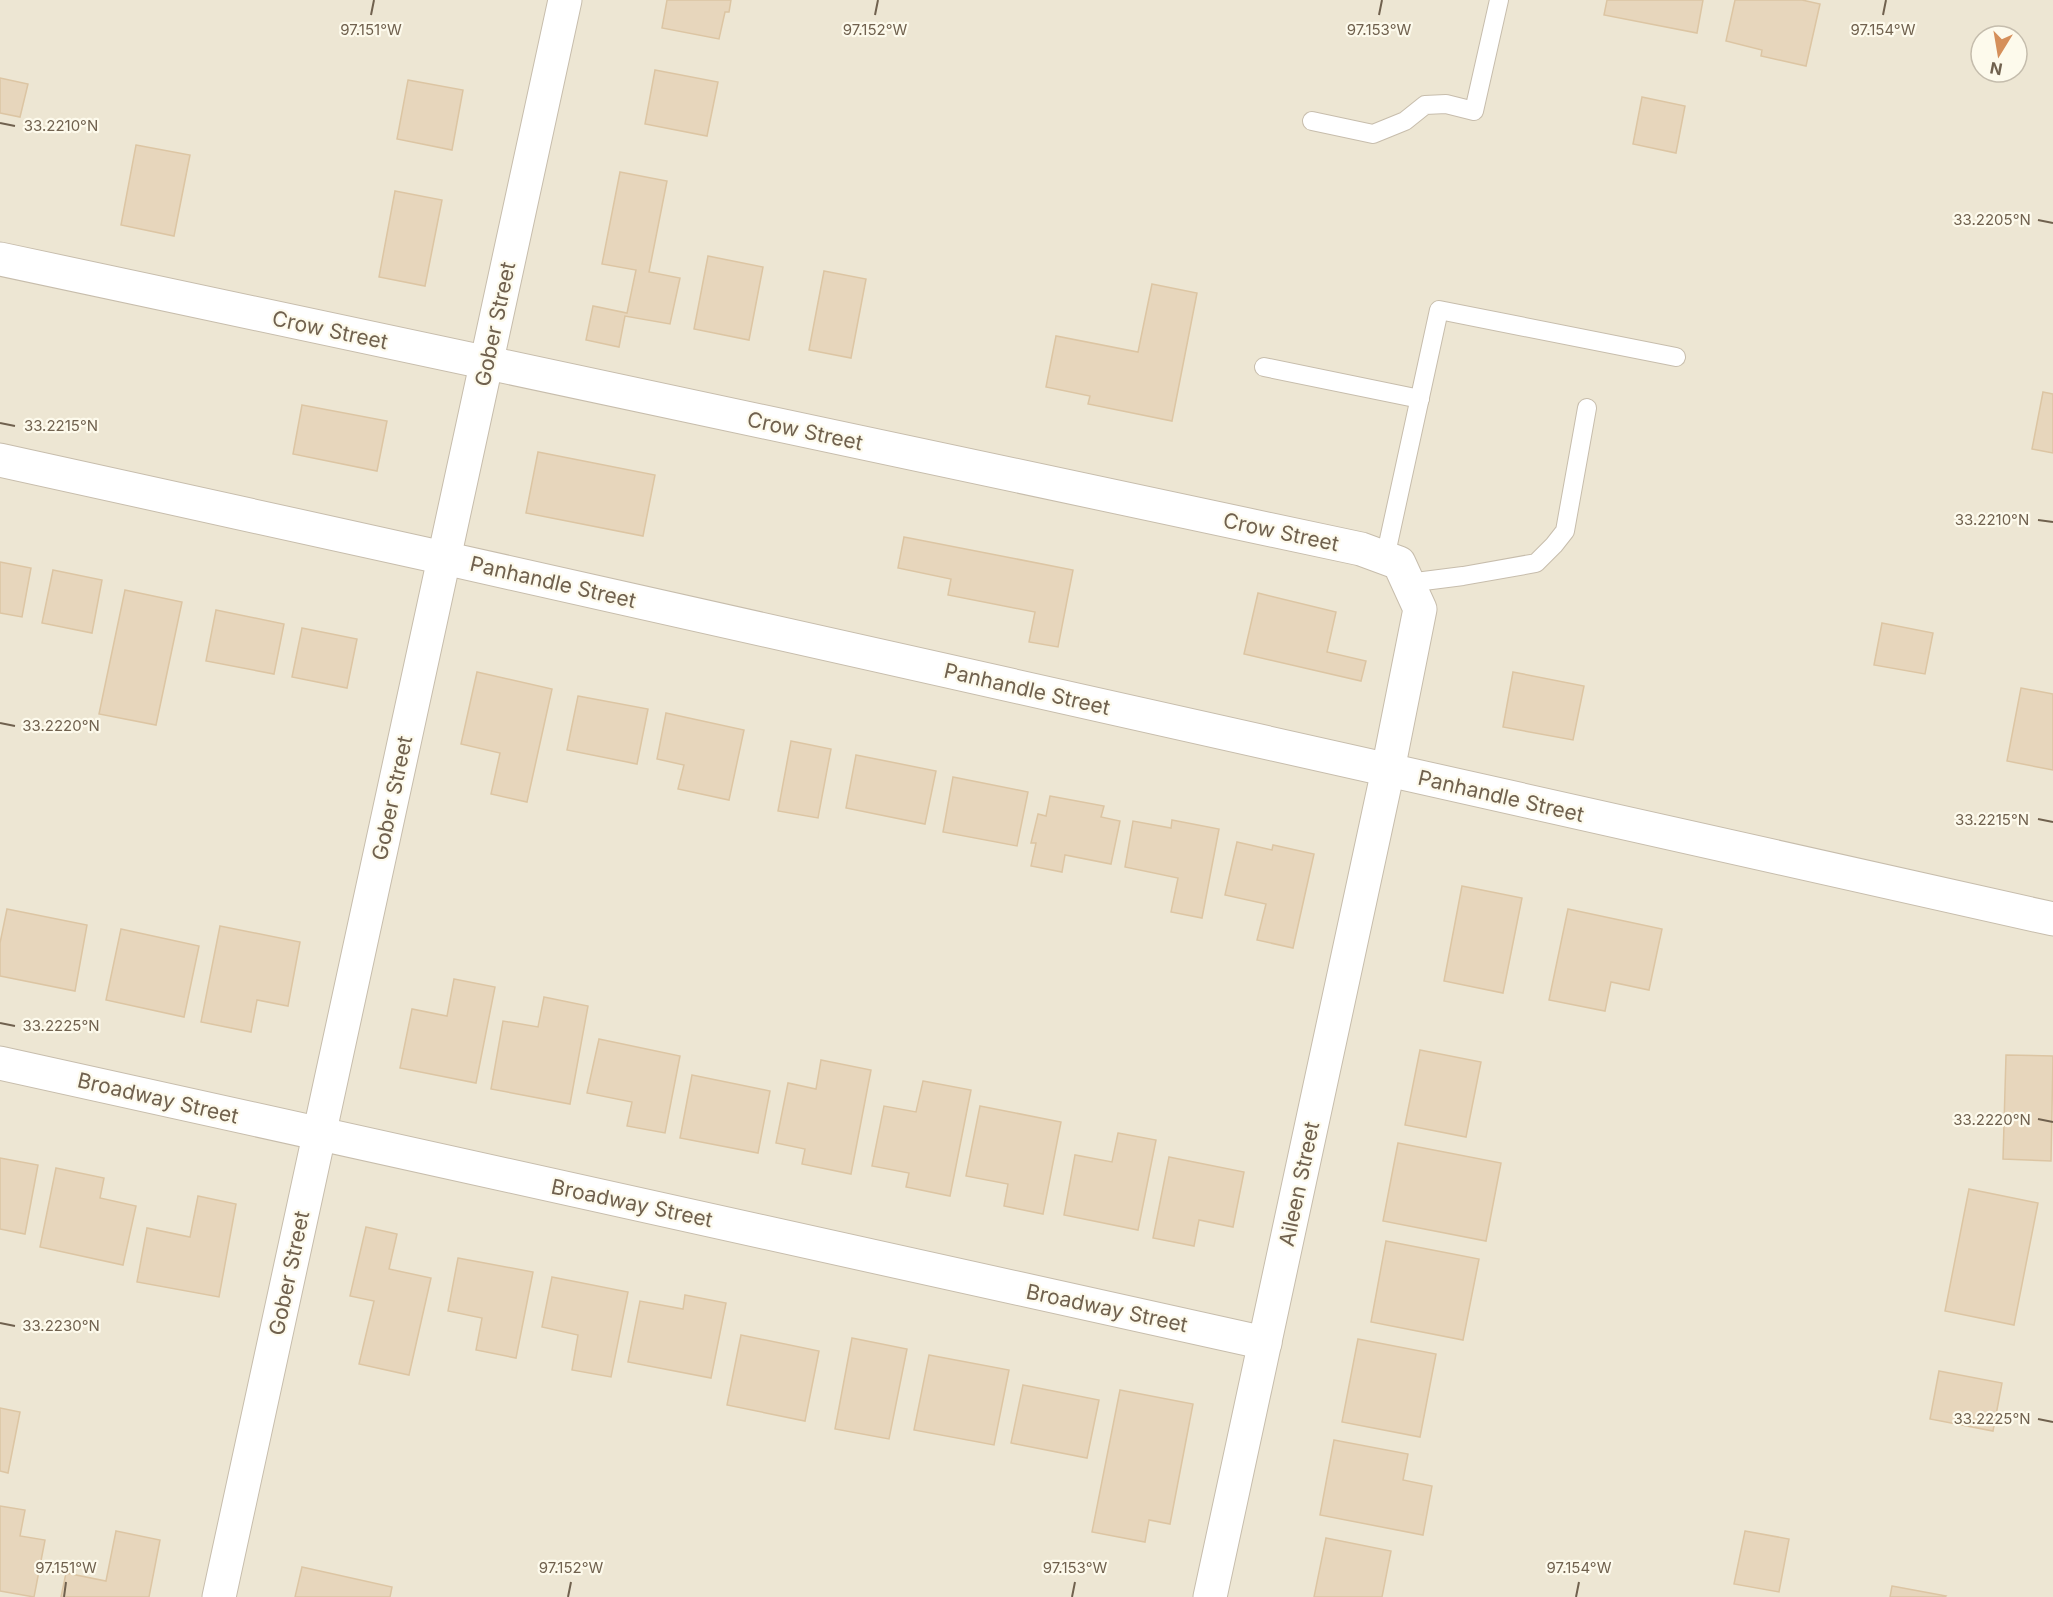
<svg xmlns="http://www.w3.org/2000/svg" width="2053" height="1597" viewBox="0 0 2053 1597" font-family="Inter,sans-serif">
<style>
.residential{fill:#ede6d3;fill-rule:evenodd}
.building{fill:#e7d6bc;stroke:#dcc5a3;stroke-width:1.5}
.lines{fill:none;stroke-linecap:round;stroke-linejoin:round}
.service-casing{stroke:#c7bdac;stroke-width:20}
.minor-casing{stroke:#c7bdac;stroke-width:35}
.service{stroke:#fff;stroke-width:18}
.minor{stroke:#fff;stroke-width:33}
.ticks{fill:none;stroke:#70614e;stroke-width:2}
.labels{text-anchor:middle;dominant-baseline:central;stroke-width:4.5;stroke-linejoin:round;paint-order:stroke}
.street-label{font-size:21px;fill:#70614e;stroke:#fdfaec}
.ticks-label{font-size:15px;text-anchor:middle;fill:#70614e;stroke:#fdfaec;stroke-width:4.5;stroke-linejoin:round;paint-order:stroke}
</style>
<rect width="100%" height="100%" fill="#faf6e6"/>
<path class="residential" d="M0,0H2053V1597H0ZM1981,36H2017V72H1981Z"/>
<g class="building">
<path d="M667,0H731L729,12H725L719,39L662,28Z"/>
<path d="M1607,0H1703L1697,33L1604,15Z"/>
<path d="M1735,0H1802L1820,4L1806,66L1761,56L1762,50L1726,41Z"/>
<path d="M655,70L718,82L707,136L645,124Z"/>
<path d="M0,78L28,84L20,117L0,113Z"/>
<path d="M408,80L463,90L452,150L397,139Z"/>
<path d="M1642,97L1685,106L1676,153L1633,144Z"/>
<path d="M136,145L190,155L174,236L121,225Z"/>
<path d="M620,172L667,181L649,272L680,278L670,324L625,316L619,347L586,340L593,306L627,313L636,270L602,264Z"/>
<path d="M395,191L442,200L425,286L379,277Z"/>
<path d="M708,256L763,267L749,340L694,329Z"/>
<path d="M824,271L866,279L851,358L809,350Z"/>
<path d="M1152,284L1197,293L1172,421L1088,404L1090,396L1046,387L1056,336L1138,352Z"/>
<path d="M2043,392L2053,394V453L2032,449Z"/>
<path d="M302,405L387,421L377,471L293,454Z"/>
<path d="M538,452L655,475L643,536L526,513Z"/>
<path d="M904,537L1073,570L1058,647L1029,642L1035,612L948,595L951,579L898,568Z"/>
<path d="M0,562L31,568L22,617L0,613Z"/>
<path d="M53,570L102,580L92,633L42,623Z"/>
<path d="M125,590L182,602L156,725L99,714Z"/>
<path d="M1258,593L1336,612L1327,652L1366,661L1361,681L1244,654Z"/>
<path d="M216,610L284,624L274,674L206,661Z"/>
<path d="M1882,623L1933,633L1925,674L1874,665Z"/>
<path d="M302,628L357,639L347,688L292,677Z"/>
<path d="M477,672L552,689L527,802L491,794L500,753L461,744Z"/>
<path d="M1513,672L1584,686L1573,740L1503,727Z"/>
<path d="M2021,688L2053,694V770L2007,761Z"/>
<path d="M578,696L648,709L637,764L567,750Z"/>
<path d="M666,713L744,730L729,800L678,789L684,765L657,759Z"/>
<path d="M791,741L831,749L818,818L778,811Z"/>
<path d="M856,755L936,771L925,824L846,808Z"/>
<path d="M953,777L1028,792L1017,846L943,832Z"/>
<path d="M1050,796L1104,806L1101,817L1120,821L1111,864L1065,855L1062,872L1031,866L1036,843H1031L1038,814L1046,816Z"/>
<path d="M1172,820L1219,829L1202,918L1171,912L1178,878L1125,867L1133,821L1171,828Z"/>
<path d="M1237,842L1272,850L1273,845L1314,854L1293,948L1257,940L1266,904L1225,895Z"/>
<path d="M1462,886L1522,898L1503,993L1444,981Z"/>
<path d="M7,909L87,925L75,991L0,976V943Z"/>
<path d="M1568,909L1662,929L1649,990L1611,982L1605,1011L1549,1000Z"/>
<path d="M220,926L300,942L288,1006L257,1000L251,1032L201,1022Z"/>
<path d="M121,929L199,946L184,1017L106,1000Z"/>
<path d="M454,979L495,987L476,1083L400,1068L412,1009L447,1016Z"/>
<path d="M544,997L588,1006L570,1104L491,1089L503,1021L538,1027Z"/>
<path d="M599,1039L680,1056L665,1133L627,1126L632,1102L587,1093Z"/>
<path d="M1420,1050L1481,1062L1466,1137L1405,1125Z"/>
<path d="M2006,1055L2053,1056L2051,1161L2003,1159Z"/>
<path d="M821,1060L871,1070L851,1174L802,1164L805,1149L776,1143L788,1083L816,1089Z"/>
<path d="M692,1075L770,1091L758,1153L680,1138Z"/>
<path d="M923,1081L971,1090L950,1196L906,1187L909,1173L872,1166L884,1106L916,1112Z"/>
<path d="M980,1106L1061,1122L1043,1214L1004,1206L1008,1184L966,1176Z"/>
<path d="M1118,1133L1156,1140L1138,1230L1064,1215L1075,1155L1112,1162Z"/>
<path d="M1398,1143L1501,1163L1486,1241L1383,1221Z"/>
<path d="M1169,1157L1244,1172L1233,1227L1199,1220L1194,1246L1153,1238Z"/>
<path d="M0,1158L38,1165L25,1234L0,1229Z"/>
<path d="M56,1168L104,1178L100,1198L136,1206L123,1265L40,1247Z"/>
<path d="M1969,1189L2038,1203L2014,1325L1945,1311Z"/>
<path d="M198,1196L236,1204L219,1297L137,1282L147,1228L190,1237Z"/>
<path d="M366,1227L397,1234L389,1269L431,1278L409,1375L359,1364L374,1301L350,1296Z"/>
<path d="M1386,1241L1479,1259L1463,1340L1371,1322Z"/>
<path d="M458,1258L533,1272L516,1358L476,1350L482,1318L448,1311Z"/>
<path d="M552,1277L628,1292L611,1377L572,1370L578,1335L542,1327Z"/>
<path d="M685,1295L726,1303L711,1378L628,1362L640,1301L683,1309Z"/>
<path d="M741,1335L819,1351L805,1421L727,1405Z"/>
<path d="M852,1338L907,1349L889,1439L835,1429Z"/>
<path d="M1358,1339L1436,1354L1420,1437L1342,1422Z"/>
<path d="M929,1355L1009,1370L994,1445L914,1430Z"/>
<path d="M1939,1371L2002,1383L1993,1431L1930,1419Z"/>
<path d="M1023,1385L1099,1400L1087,1458L1011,1443Z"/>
<path d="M1120,1390L1193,1404L1170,1524L1149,1520L1145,1542L1092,1532Z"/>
<path d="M0,1408L20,1412L8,1473L0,1471Z"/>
<path d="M1334,1440L1408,1454L1403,1480L1432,1486L1423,1535L1320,1515Z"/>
<path d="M0,1506L25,1510L20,1536L45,1540L34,1597L0,1591Z"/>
<path d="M116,1531L160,1540L149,1597H61L66,1573L106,1581Z"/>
<path d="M1745,1531L1789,1539L1779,1592L1734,1584Z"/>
<path d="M1326,1538L1391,1551L1382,1597H1314Z"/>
<path d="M302,1567L392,1587L390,1597H295Z"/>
<path d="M1892,1586L1946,1596L1945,1597H1890Z"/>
</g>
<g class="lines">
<g class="service-casing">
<g id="service">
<path d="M1312,121L1373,134L1405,121L1425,105L1446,104L1474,111L1499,0"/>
<path d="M1264,367L1420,399"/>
<path d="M1385,558L1439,310L1676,357"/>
<path d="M1408,583L1463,576L1536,563L1554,545L1565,531L1587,408"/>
</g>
</g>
<g class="minor-casing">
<g id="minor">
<path d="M0,259L1361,549L1399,563L1420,609L1388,770L1210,1597"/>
<path d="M0,460L444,558L2053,919"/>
<path d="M0,1063L1265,1343"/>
<path d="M219,1597L565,0"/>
</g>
</g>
<use href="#service" class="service"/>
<use href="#minor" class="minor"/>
</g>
<path class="ticks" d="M371,15L374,0M875,15L878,0M1379,15L1382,0M1883,15L1886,0M0,123L15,126M2038,220L2053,223M0,423L15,426M2038,520L2053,522M0,723L15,726M2038,819L2053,822M0,1023L15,1026M2038,1119L2053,1122M0,1323L15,1326M2038,1419L2053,1422M64,1597L66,1582M568,1597L571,1582M1072,1597L1075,1582M1576,1597L1579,1582"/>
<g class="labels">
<g class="street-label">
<text transform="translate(495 324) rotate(-78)">Gober Street</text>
<text transform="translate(330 330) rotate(12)">Crow Street</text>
<text transform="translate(805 431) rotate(12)">Crow Street</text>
<text transform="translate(1281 532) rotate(12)">Crow Street</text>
<text transform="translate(553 582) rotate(13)">Panhandle Street</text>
<text transform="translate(1027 689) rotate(13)">Panhandle Street</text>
<text transform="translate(1501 796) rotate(13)">Panhandle Street</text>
<text transform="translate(392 798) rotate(-78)">Gober Street</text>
<text transform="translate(158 1098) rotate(13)">Broadway Street</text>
<text transform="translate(1299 1184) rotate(-78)">Aileen Street</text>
<text transform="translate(632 1203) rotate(12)">Broadway Street</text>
<text transform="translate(289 1273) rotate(-78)">Gober Street</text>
<text transform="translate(1107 1308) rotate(12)">Broadway Street</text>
</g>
</g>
<g class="ticks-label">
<text x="371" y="35">97.151°W</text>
<text x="875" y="35">97.152°W</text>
<text x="1379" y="35">97.153°W</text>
<text x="1883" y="35">97.154°W</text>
<text x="61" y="131">33.2210°N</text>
<text x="1992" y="225">33.2205°N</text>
<text x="61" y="431">33.2215°N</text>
<text x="1992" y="525">33.2210°N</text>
<text x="61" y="731">33.2220°N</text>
<text x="1992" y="825">33.2215°N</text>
<text x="61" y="1031">33.2225°N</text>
<text x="1992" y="1125">33.2220°N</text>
<text x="61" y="1331">33.2230°N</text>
<text x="1992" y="1424">33.2225°N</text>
<text x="66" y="1573">97.151°W</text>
<text x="571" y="1573">97.152°W</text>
<text x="1075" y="1573">97.153°W</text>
<text x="1579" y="1573">97.154°W</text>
</g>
<g transform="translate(1999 54) rotate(191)"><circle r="28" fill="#fdfaec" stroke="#c5bdad" stroke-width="1.5"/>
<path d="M0-4.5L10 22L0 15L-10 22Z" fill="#d58f5a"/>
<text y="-9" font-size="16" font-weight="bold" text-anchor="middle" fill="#70614e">N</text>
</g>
</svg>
